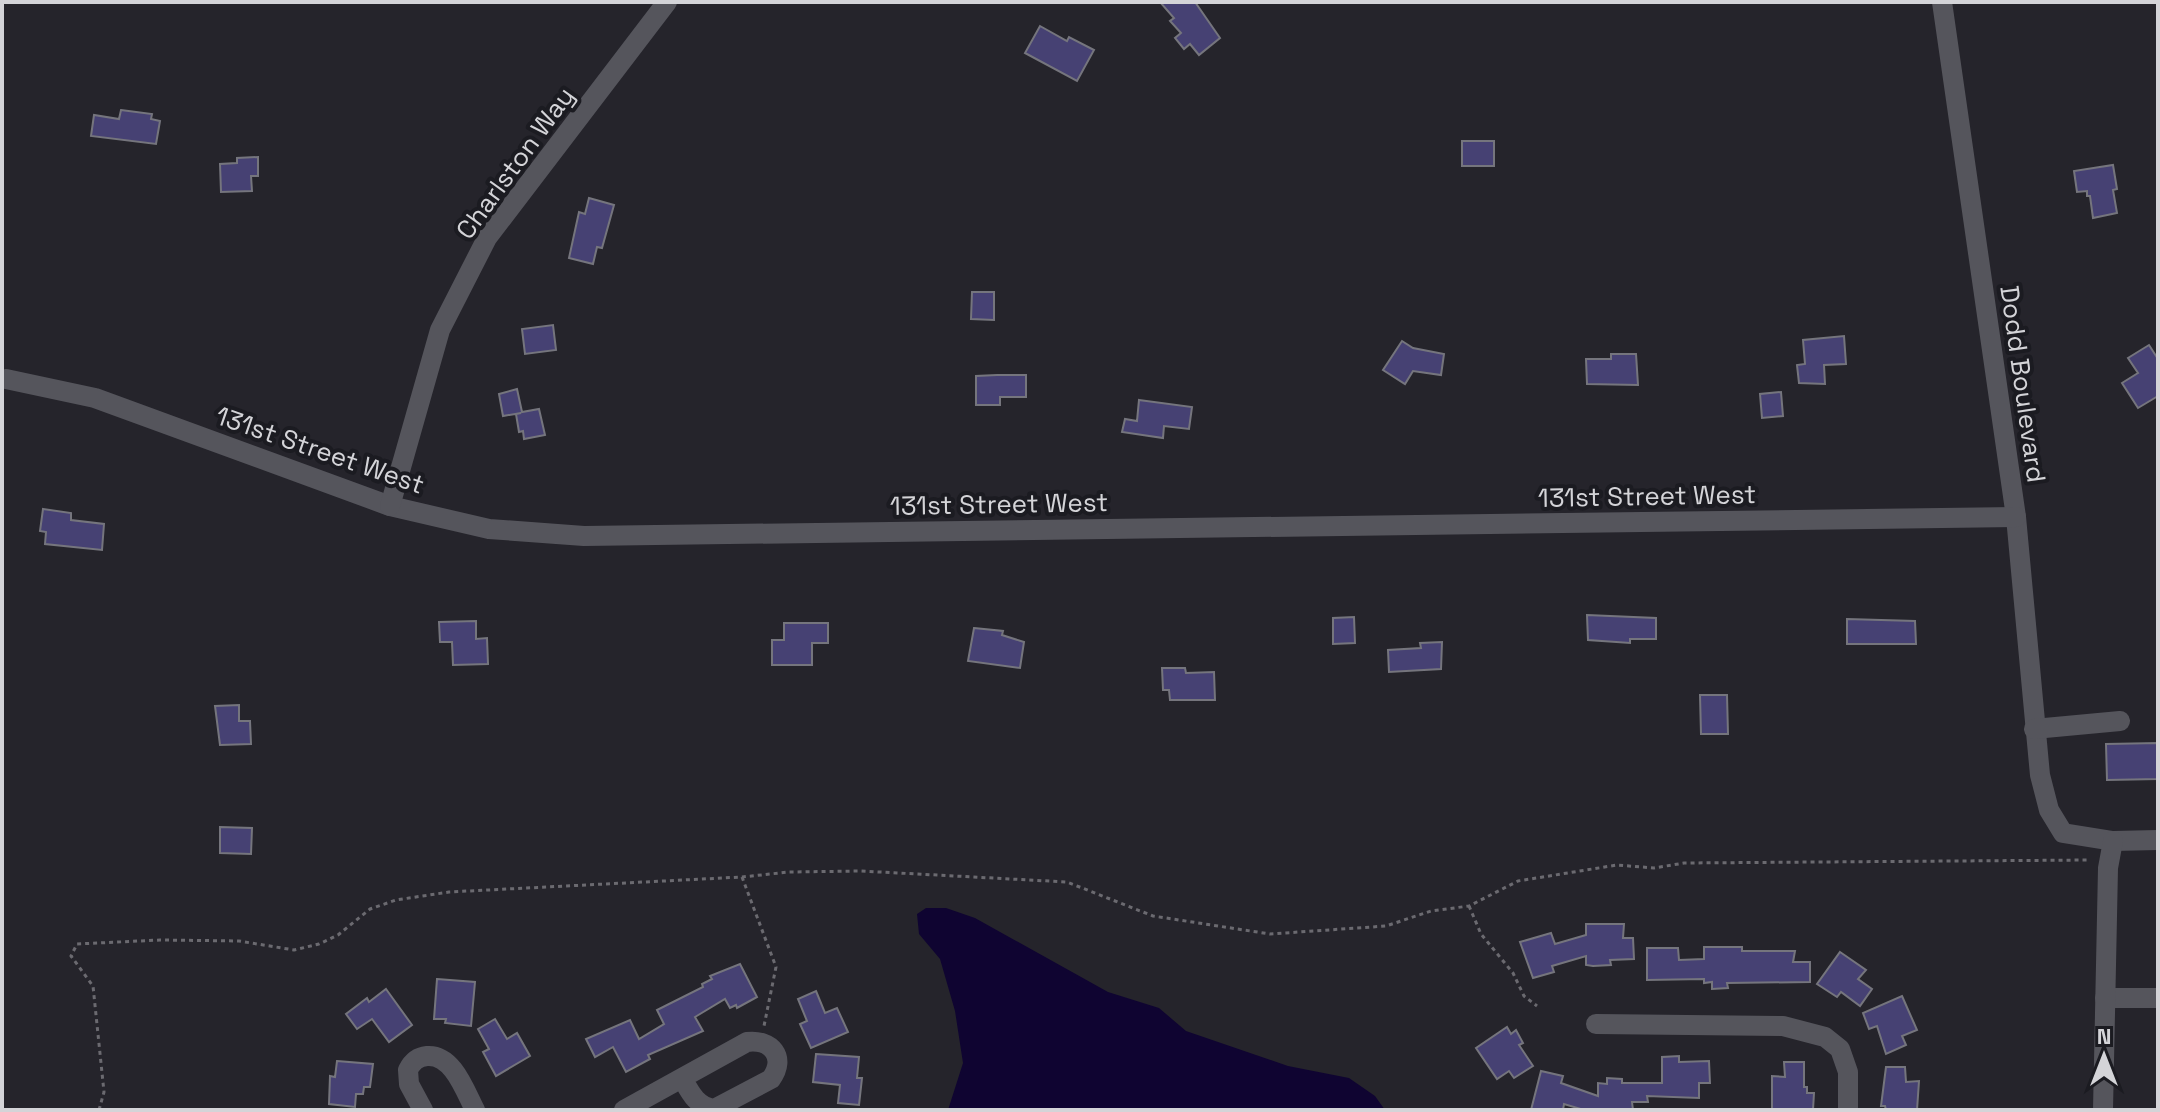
<svg xmlns="http://www.w3.org/2000/svg" width="2160" height="1112" viewBox="0 0 2160 1112" font-family="'Space Grotesk',sans-serif">
<style>
.water{fill:#0f0431}
.building{fill:#464173;stroke:#75757d;stroke-width:2}
.lines{fill:none;stroke-linecap:round;stroke-linejoin:round}
.path{stroke:#6b6a70;stroke-width:3;stroke-dasharray:4 4;stroke-linecap:butt}
.minor{stroke:#55555c;stroke-width:20}
.labels{text-anchor:middle;dominant-baseline:central;stroke-width:8;stroke-linejoin:round;paint-order:stroke}
.street-label{font-size:26px;fill:#d4d4d8;stroke:#1b1b21}
</style>
<rect width="100%" height="100%" fill="#25242b"/>
<path class="water" d="M926,908H946L975,918L1108,992L1159,1008L1186,1031L1288,1066L1349,1078L1375,1096L1385,1110H948L963,1063L955,1011L940,959L919,934L917,914Z"/>
<g class="building">
<path d="M1160,2H1195L1220,38L1199,55L1190,44L1184,49L1175,38L1181,33L1170,21L1174,18Z"/>
<path d="M1040,26L1067,41L1069,37L1094,50L1077,81L1025,53Z"/>
<path d="M121,110L152,114L151,119L160,121L156,144L91,136L94,115L119,119Z"/>
<rect x="1462" y="141" width="32" height="25"/>
<path d="M258,157V176H251L252,191L221,192L220,164L237,163V158Z"/>
<path d="M2113,165L2117,189L2113,190L2117,213L2093,218L2090,196H2087V191L2077,192L2074,171Z"/>
<path d="M589,198L614,205L602,248L597,247L593,264L569,258L579,212L585,214Z"/>
<path d="M972,292H994V320L971,319Z"/>
<path d="M553,325L556,350L525,354L522,329Z"/>
<path d="M1844,336L1846,364L1824,365L1825,384L1799,383L1797,365L1805,364L1803,340Z"/>
<path d="M1402,341L1413,348L1444,354L1441,375L1413,371L1405,384L1383,370Z"/>
<path d="M2149,345L2158,359V396L2138,408L2122,383L2138,373L2128,358Z"/>
<path d="M1611,354H1636L1638,385L1587,384L1586,359H1611Z"/>
<path d="M997,375H1026V397H1000V405H976V376Z"/>
<path d="M517,389L522,412L539,409L545,435L524,439L523,431L519,432L516,414L521,413L503,416L499,394Z"/>
<path d="M1781,392L1783,416L1762,418L1760,394Z"/>
<path d="M1139,400L1192,407L1189,429L1164,426L1163,438L1122,432L1125,419L1137,421Z"/>
<path d="M43,509L71,513V520L104,524L102,550L45,544L46,532L40,531Z"/>
<path d="M1587,615L1656,618V639H1630V643L1588,640Z"/>
<path d="M1354,617L1355,643L1333,644V618Z"/>
<path d="M1847,619L1915,621L1916,644H1847Z"/>
<path d="M476,621V639L487,638L488,664L453,665L452,642H440L439,622Z"/>
<path d="M784,623H828V643H812V665H772V640H784Z"/>
<path d="M974,628L1003,631L1002,635L1024,642L1020,668L968,661Z"/>
<path d="M1442,642L1441,669L1389,672L1388,650L1421,648L1420,643Z"/>
<path d="M1162,668H1185L1186,673L1214,672L1215,700H1170L1169,690H1163Z"/>
<path d="M1700,695H1727L1728,734H1701Z"/>
<path d="M239,705V721H250L251,744L220,745L215,706Z"/>
<path d="M2158,743V779L2107,780L2106,744Z"/>
<path d="M220,827L252,828L251,854L220,853Z"/>
<path d="M1586,924H1624L1623,938H1633L1634,959L1610,960L1611,965L1593,966L1586,965V956L1552,966L1554,972L1533,978L1520,942L1551,933L1555,944L1586,935Z"/>
<path d="M1704,947H1742V951H1795L1793,962H1810V982L1727,983L1728,988L1712,989V982L1704,983V979L1647,980V948H1678L1679,960L1704,959Z"/>
<path d="M1840,952L1866,970L1858,979L1872,989L1860,1006L1841,992L1837,997L1817,984Z"/>
<path d="M740,964L757,997L737,1008L736,1005L730,1008L725,999L695,1017L703,1031L648,1055L650,1059L626,1072L613,1047L595,1057L586,1039L630,1020L639,1039L664,1024L657,1010L703,987L702,984L712,979L710,976Z"/>
<path d="M437,979L475,982L471,1026L445,1023L446,1019H434Z"/>
<path d="M386,989L412,1025L389,1042L372,1019L357,1029L346,1014L367,998L369,1002Z"/>
<path d="M816,991L825,1013L837,1008L848,1032L811,1048L800,1024L807,1021L798,999Z"/>
<path d="M1902,996L1917,1030L1902,1036L1906,1045L1886,1054L1877,1026L1869,1029L1863,1013Z"/>
<path d="M495,1019L507,1039L517,1033L530,1056L496,1076L483,1052L489,1049L478,1029Z"/>
<path d="M1507,1027L1511,1034L1516,1030L1523,1043L1519,1045L1533,1066L1514,1078L1509,1071L1497,1079L1476,1048Z"/>
<path d="M816,1054L859,1057L857,1078H862L859,1105L838,1103L840,1085L813,1082Z"/>
<path d="M1679,1056V1062L1709,1061L1710,1083H1699V1098L1647,1096L1648,1102H1632L1633,1110H1584L1564,1104L1563,1110H1531L1541,1071L1563,1076L1561,1083L1598,1096V1083L1607,1084V1078L1622,1079V1083H1662V1057Z"/>
<path d="M337,1061L373,1064L370,1087H364L363,1094H356L355,1107L329,1104L330,1076L335,1077Z"/>
<path d="M1784,1062H1804V1087H1807V1093H1814L1813,1110L1772,1109V1076L1785,1077Z"/>
<path d="M1886,1067H1905L1906,1082L1919,1081L1917,1110H1886L1885,1106H1881Z"/>
</g>
<g class="lines">
<g class="path">
<path d="M742,877L776,967L764,1026"/>
<path d="M1469,906L1481,934L1513,973L1524,996L1537,1006"/>
<path d="M99,1110L104,1092L93,986L71,956L77,944L160,940L239,941L294,950L319,944L338,935L370,909L396,900L449,892L742,877L789,872L861,871L1067,882L1153,916L1270,934L1386,926L1431,911L1469,906L1518,881L1617,865L1654,868L1684,863L2090,860"/>
</g>
<g class="minor">
<path d="M1942,2L2016,517L2040,775L2049,810L2063,833L2113,841L2158,840"/>
<path d="M6,379L95,398L390,506L489,529L584,536L2016,517"/>
<path d="M390,506L440,330L487,238L667,2"/>
<path d="M2034,729L2120,721"/>
<path d="M2105,998H2158"/>
<path d="M1596,1024L1783,1026L1825,1037L1840,1049L1848,1072V1110"/>
<path d="M423,1110L409,1084L408,1070C412,1062 417,1057 427,1056C453,1054 465,1091 475,1110"/>
<path d="M624,1110L747,1042C771,1039 787,1057 771,1079L714,1109C696,1106 690,1092 682,1078"/>
<path d="M2103,1110L2108,868L2113,841"/>
</g>
</g>
<g class="labels">
<g class="street-label">
<text transform="translate(515 163) rotate(-54)">Charlston Way</text>
<text transform="translate(2023 384) rotate(82)">Dodd Boulevard</text>
<text transform="translate(320 450) rotate(19)">131st Street West</text>
<text transform="translate(1647 496) rotate(-1)">131st Street West</text>
<text transform="translate(999 504) rotate(-1)">131st Street West</text>
</g>
</g>
<rect width="2160" height="1112" fill="none" stroke="#d4d4d8" stroke-width="8"/>
<g transform="translate(2104 1056)" stroke="#1b1b21" stroke-width="6" paint-order="stroke">
<path d="M0-6L14 30L0 20L-14 30Z" fill="#d4d4d8"/>
<text y="-12" font-size="22" font-weight="bold" text-anchor="middle" fill="#d4d4d8">N</text>
</g>
</svg>
